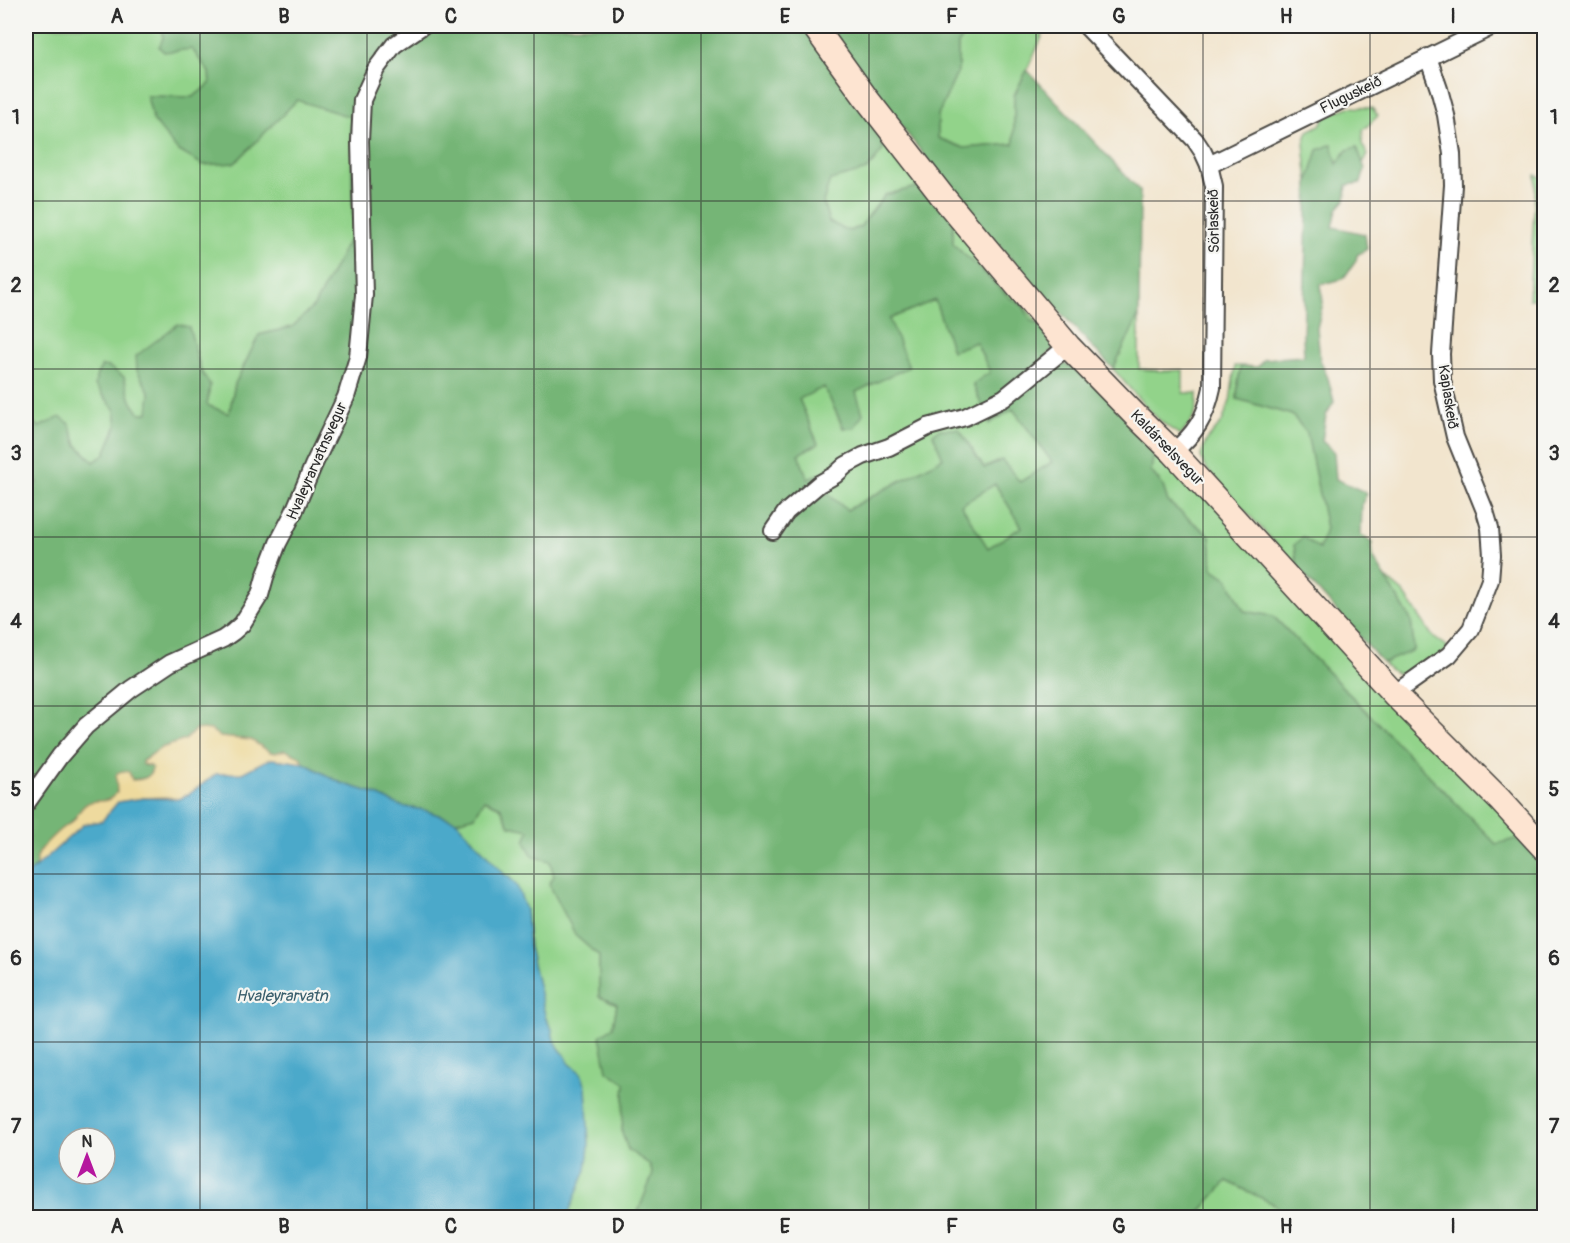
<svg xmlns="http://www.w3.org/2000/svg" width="1570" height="1243" viewBox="0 0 1570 1243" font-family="Pangolin,sans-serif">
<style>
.green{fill:#92d38a;stroke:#5e7f5a;stroke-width:1.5}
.forest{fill:#75b576;stroke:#507050;stroke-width:1.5;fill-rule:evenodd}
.sand{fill:#eeda9e;stroke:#8c8264;stroke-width:1.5}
.water{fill:#4ba9ca;stroke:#3b6a7a;stroke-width:1.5;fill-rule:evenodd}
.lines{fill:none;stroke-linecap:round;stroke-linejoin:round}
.street-casing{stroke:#494743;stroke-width:20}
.secondary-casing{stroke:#494743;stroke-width:27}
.street{stroke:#fff;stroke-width:16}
.secondary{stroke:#fde4d1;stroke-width:24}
.grid{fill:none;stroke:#2b2b2b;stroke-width:1.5;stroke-opacity:0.55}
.labels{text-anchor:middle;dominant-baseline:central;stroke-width:4.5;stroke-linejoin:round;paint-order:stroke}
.street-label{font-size:15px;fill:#2b2b2b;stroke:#f6f6f2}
.water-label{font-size:16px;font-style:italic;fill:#385d6b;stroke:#f6f6f2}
.neatline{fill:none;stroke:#2b2b2b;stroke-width:2}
.grid-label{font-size:20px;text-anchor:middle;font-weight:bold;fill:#2b2b2b}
</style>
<rect width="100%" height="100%" fill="#f6f6f2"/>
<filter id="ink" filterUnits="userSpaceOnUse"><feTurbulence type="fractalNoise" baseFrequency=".0167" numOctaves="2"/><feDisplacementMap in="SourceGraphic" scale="12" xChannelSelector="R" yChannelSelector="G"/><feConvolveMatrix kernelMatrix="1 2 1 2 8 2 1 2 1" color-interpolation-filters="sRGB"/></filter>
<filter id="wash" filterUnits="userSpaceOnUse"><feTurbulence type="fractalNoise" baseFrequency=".008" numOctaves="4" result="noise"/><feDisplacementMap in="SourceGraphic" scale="24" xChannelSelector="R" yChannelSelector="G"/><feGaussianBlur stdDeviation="1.35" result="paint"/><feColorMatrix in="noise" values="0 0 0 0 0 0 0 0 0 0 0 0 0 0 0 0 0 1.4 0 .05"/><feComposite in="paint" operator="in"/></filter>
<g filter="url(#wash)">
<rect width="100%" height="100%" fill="#f2e5ce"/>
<g class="green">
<path d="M26,26H160L163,27V38L192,49L209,72L210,84L193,97L147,96L235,163L297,100L351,117L353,232L314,306L292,327L259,335L235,384L229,414L207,405L210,385L201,371L189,328L137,370L150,393L149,413H139L131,401L124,377L102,366L97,374L95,385L115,410L117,425L105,454L94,462L77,445L69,423L39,428L28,418L26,419Z"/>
<path d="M970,26H1047L1027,70L1014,95V144L964,148L938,138V115L958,71V44Z"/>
<path d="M1349,107L1372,108L1378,116L1363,130L1362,144L1368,155L1363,163L1357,148L1337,165L1332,145L1318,150L1308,183L1304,143L1308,131L1320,125L1326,115Z"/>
<path d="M880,127L925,185L885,195L860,227L848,231L829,222L823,202L830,179Z"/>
<path d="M1536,175L1544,178V299H1529Z"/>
<path d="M953,216L1040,325L1031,321L1023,306L1010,298L953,244Z"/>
<path d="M935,300L952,350L976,342L991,373L973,384L989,423L1013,409L1053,462L1020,482L984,468L959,429L933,434L943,458L847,510L829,495L820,474L808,480L798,454L818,444L799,399L824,386L843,428L856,392L888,319Z"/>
<path d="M1139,315V369L1163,371L1183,370V393H1197C1198,414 1194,419 1181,435C1156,423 1132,390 1113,369Z"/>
<path d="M1235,366H1241L1238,382L1237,399L1292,415L1307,433L1326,528L1319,549L1303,537L1294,545L1298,568L1204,466L1201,456L1206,441L1222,422L1230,401Z"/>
<path d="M1156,436L1544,857L1496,844L1273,616L1244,611L1228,579L1212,568L1210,536L1168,502L1163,486L1151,471Z"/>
<path d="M995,483L1022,527L988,549L960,505Z"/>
<path d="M1385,577L1404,593L1433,637L1449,648C1430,665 1406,690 1383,663L1414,649L1411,620Z"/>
<path d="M484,800L500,807L510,826L529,829L550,861L554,876L576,936L599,956V996L617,1004L613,1027L625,1083L622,1132L628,1149L649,1164L653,1175L636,1217H567L586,1170L589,1146L586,1087L581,1074L569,1063L566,1057L559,1048L553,1037L552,1029L546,1019L529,947L526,910L521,898L512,880L505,875L456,821L475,816Z"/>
<path d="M1227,1181L1276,1205L1279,1217L1194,1218L1199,1213Z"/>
</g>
<g class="forest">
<path d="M160,26H805L880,127L883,150L867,170L830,180L823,202L829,222L849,231L860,227L885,195L925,185L953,216V244L1010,298L1023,306L1031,321L1040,325L1059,343L1046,357L1070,366L1092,371L1156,436L1151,471L1163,486L1168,502L1210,536L1212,568L1228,579L1244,611L1273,616L1496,844L1516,839L1531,851L1544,857V1217H1279L1276,1205L1227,1181L1199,1213L1194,1217H636L653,1174L649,1164L628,1150L622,1132L625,1083L607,1071L600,1036L613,1027L617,1004L599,997V956L576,936L549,884L554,876L550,861L533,856L525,842L529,830L510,826L500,806L484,800L475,816L456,821L424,810L401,806L370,792L341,783L304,763L300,757L285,750L275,753L270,752L251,740L220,737L211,730H195L185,740L161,748L142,761L143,765L150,766L152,768C149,782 142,777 131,780C127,781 121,785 117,788C117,802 102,800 92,803C89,804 87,805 84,807C78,811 77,816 72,821C69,825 64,826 61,829C51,838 34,852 36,867L26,876V489L38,483L29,468L26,438V419L28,418L39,427L60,417L69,423L77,445L94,462L105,454L117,425L115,410L95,385L97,374L102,366L109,367L124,377L131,401L139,413H148L150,393L137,370L136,356L178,324L189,327L201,371L210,385L207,405L229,414L235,384L259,335L292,327L314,306L353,232L351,117L297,100L235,163L203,165L177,150L153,120L147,96L193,97L210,84L209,72L192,49L164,52L159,47L163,38V27ZM935,300L952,351L976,342L990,372L973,384L989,424L1013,409L1052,462L1020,482L1002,460L984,468L959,429H940L933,434L943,458L847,510L829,495L820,474L808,479L798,454L818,444L799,399L824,387L844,428H854L863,414L856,392L909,367L889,319ZM995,484L1022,527L988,548L961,505Z"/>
<path d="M823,26H970L958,44V71L938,115V138L964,148L1014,144V96L1027,70L1140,191L1139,315L1113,369L973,218Z"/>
<path d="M1332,144L1337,164L1347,150L1357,147L1365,169L1361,183L1347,185L1345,200L1337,209L1333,227L1365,234L1367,249L1357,255L1356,261L1343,279L1321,284L1323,303L1317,328L1320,360L1328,378L1334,402L1326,415L1322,441L1334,452L1336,479L1367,493L1362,504L1361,535L1372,543L1373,557L1411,620L1414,650L1383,663L1298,568L1294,545L1303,537L1319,549L1326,528L1307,433L1292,415L1237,399L1238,382L1241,366L1258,367L1264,359L1304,356L1303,337L1308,183L1318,150Z"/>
</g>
<path class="sand" d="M202,729L211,730L220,737L251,740L270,752L275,753L285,750L300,757L304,763L272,759L265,761L242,773L216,774L188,795L179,799L166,797L144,798L118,802L102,821L84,824L36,867C34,852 51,838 61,829C65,826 70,824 73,821C78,815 80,807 88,803C98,798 107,806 117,792L116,778L117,773L122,771L129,772L132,780C141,780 151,779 152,768L150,766L142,764V762L161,748L185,740L195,730Z"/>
<path class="water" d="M272,759L304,763L341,783L370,792L401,806L424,810L456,821L505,875L509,877L517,886L526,910L529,947L546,1019L552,1029L553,1037L559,1048L566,1057L569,1063L581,1073L586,1087L589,1146L586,1170L567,1217H26V876L84,824L102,821L118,802L144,798L179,799L188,795L216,774L242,773L265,761ZM69,1138H105V1174H69Z"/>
</g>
<g filter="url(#ink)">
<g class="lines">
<g class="street-casing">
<g id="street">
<path d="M1086,26L1195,140L1203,152L1209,165L1214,186L1212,388C1206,417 1195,434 1173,452"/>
<path d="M1209,165L1493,26"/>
<path d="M773,531L786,512L819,484L835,475L846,465L863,456L889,447L928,427L965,417L1004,398L1068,346"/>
<path d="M1394,694L1449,655L1455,648L1471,629L1490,580L1492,555L1490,528L1485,511L1455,437L1442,380L1441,354L1453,185L1452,154L1446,115L1439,89L1428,57"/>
<path d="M26,804L60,756L86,726L131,689L170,663L223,639L233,632L242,624L260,595L265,577L278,543L293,514L313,466L346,397L358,357L364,295L360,141L362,100L376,69L394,45L422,26"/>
</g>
</g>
<g class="secondary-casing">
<path id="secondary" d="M814,26L866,98L943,197L1068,346L1134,414L1173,452L1394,694L1500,800L1544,848"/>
</g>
<use href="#street" class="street"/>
<use href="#secondary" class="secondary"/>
</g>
</g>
<path class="grid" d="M200,26V1218M367,26V1218M534,26V1218M701,26V1218M869,26V1218M1036,26V1218M1203,26V1218M1370,26V1218M26,201H1544M26,369H1544M26,537H1544M26,706H1544M26,874H1544M26,1042H1544"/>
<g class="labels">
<g class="street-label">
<text transform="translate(1351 95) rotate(-26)">Fluguskeið</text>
<text transform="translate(1214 221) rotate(-91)">Sörlaskeið</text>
<text transform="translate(1448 397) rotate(81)">Kaplaskeið</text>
<text transform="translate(1167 448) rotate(46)">Kaldárselsvegur</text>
<text transform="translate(317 461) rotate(-66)">Hvaleyrarvatnsvegur</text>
</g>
<g class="water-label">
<text x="282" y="996">Hvaleyrarvatn</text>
</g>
</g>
<rect width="1570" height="1243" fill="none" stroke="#f6f6f2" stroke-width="66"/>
<g transform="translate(87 1156)"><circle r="28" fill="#f6f6f2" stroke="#a5a5a2" stroke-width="1.5"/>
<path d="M0-4.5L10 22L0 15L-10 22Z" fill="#b5179e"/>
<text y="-9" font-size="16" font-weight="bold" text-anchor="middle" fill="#2b2b2b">N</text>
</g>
<rect x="33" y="33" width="1504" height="1177" class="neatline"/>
<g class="grid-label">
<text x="117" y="23">A</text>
<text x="284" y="23">B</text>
<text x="451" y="23">C</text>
<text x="618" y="23">D</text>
<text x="785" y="23">E</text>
<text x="952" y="23">F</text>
<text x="1119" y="23">G</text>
<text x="1286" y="23">H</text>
<text x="1453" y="23">I</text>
<text x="16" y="124">1</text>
<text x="1554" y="124">1</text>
<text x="16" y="292">2</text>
<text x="1554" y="292">2</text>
<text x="16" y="460">3</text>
<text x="1554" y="460">3</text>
<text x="16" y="628">4</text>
<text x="1554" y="628">4</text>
<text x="16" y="796">5</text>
<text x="1554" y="796">5</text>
<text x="16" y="965">6</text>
<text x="1554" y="965">6</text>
<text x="16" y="1133">7</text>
<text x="1554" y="1133">7</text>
<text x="117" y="1233">A</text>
<text x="284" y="1233">B</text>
<text x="451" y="1233">C</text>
<text x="618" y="1233">D</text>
<text x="785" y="1233">E</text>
<text x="952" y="1233">F</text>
<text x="1119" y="1233">G</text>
<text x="1286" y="1233">H</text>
<text x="1453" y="1233">I</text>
</g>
</svg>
